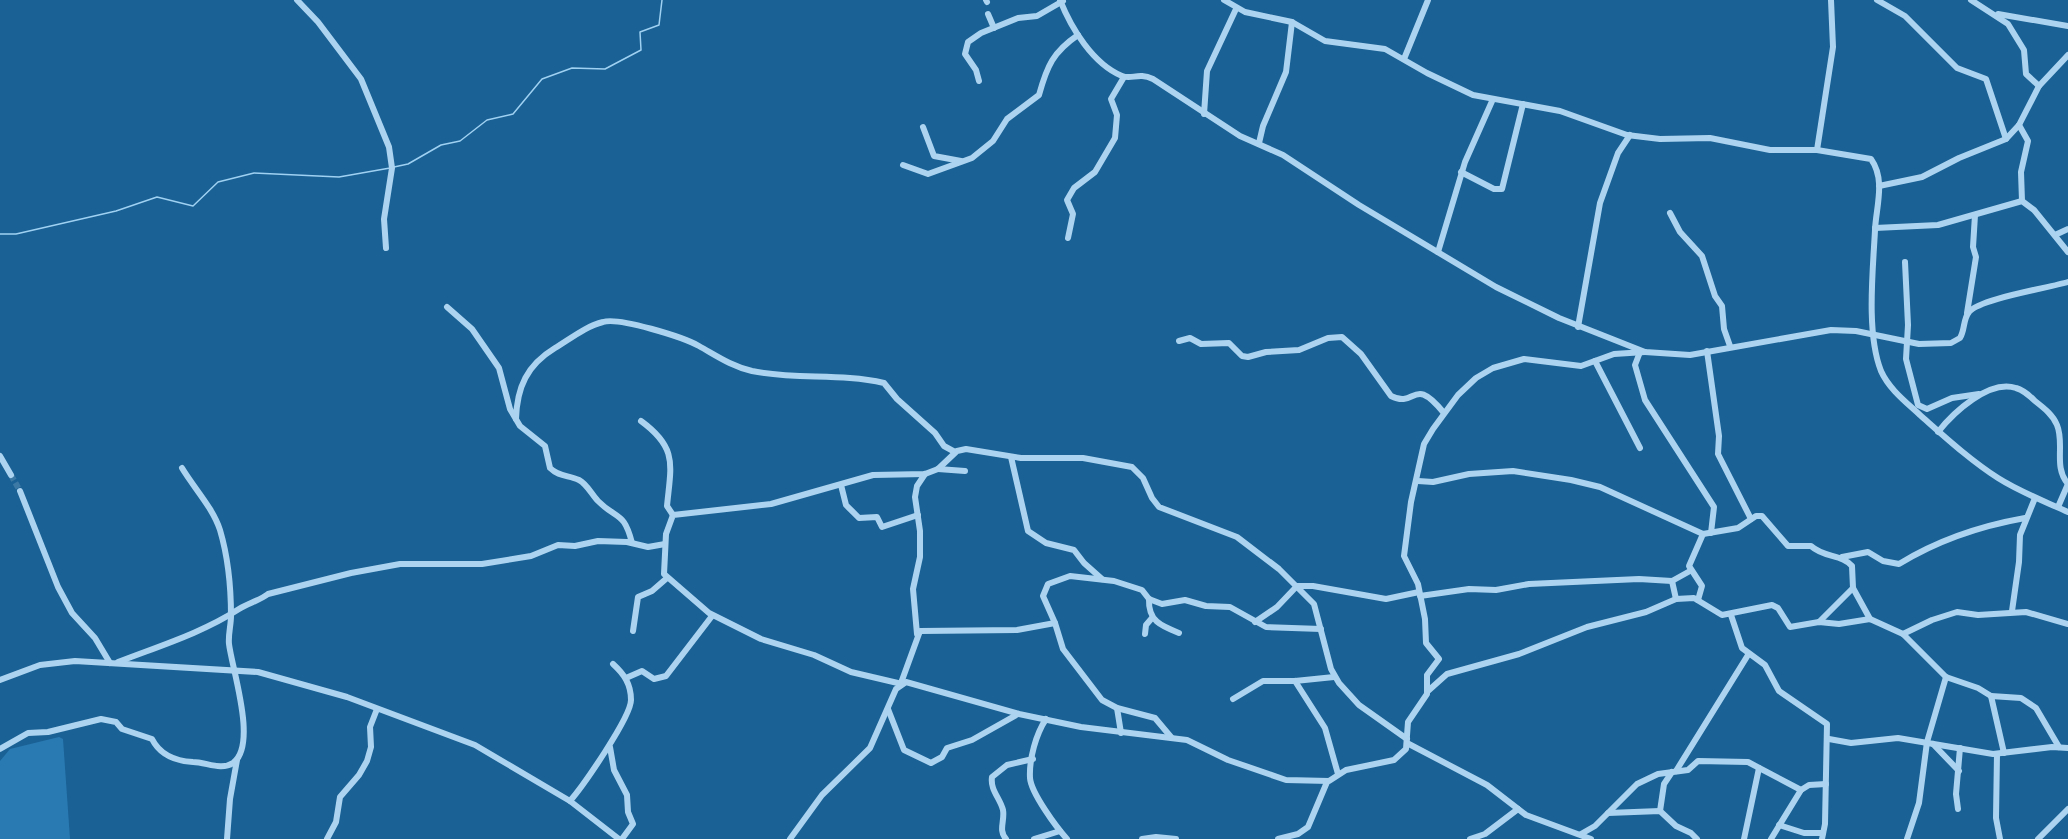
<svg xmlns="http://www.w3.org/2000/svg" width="2068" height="839" viewBox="0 0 2068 839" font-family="Overpass,sans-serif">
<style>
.green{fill:#297ab2}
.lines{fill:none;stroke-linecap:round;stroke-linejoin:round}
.stream{stroke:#9fd1f2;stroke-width:1.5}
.minor-tunnel{stroke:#3c79a5;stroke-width:6;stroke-dasharray:6 3;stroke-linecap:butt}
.minor{stroke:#acd4f0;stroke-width:6}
</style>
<rect width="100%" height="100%" fill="#1a6195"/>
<path class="green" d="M59,737L63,739L70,839H0V761L10,749Z"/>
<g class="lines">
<g class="stream">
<path d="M394,167L408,164L441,145L460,141L487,120L513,114L542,79L572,68L605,69L641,50L640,32L659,25L662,0"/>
<path d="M0,234H16L116,211L157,197L193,206L218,182L254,173L339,177L390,168"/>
</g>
<path class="minor-tunnel" d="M11,475L20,491"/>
<g class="minor">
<path d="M297,0L318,22L361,79L389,147L392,168L384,219L386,248"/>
<path d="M986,0L987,2"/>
<path d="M1060,0C1071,28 1093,64 1122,76C1132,80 1138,72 1153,79L1240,136L1283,155L1359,205L1496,287L1559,318L1645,352L1690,355L1831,330L1856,331L1919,344L1951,343L1960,338C1965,330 1963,319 1969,312C1979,299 2048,288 2068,282"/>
<path d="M1224,0L1245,12L1292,22L1325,41L1385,49L1427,73L1473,95L1560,111L1627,135L1660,139L1710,138L1770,150H1817L1871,159C1886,180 1876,207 1875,230C1873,270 1866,333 1881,371C1889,389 1906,402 1920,415C1945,437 1970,460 1998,478C2020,492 2044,501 2068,512"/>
<path d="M1877,0L1905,16L1957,68L1986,79L2006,139"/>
<path d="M1971,0L2008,24L2024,50L2026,74L2039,86"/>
<path d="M988,14L994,28"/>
<path d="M1998,14L2068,26"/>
<path d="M1404,59L1428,0"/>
<path d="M979,81L976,70L965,54L968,42L981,33L1018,18L1037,16L1063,1"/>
<path d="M1204,114L1207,71L1236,9"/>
<path d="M2019,125L2028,141L2021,172L2022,201"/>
<path d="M923,127L934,156L961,161"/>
<path d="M1259,143L1263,126L1286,72L1292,22"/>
<path d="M1817,150L1833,47L1831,0"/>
<path d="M903,165L928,174L972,158L993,141L1007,119L1039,95C1047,66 1053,52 1078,35"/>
<path d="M1461,172L1494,189H1502L1523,104"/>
<path d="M1879,186L1922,177L1959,158L2006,139L2019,125L2039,86L2068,55"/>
<path d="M1670,213L1680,232L1702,256L1715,296L1722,306L1724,329L1730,346"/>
<path d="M1875,228L1938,225L2022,201L2034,210L2068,252"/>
<path d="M2055,235L2068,229"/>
<path d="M1068,238L1073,214L1067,200L1074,188L1095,172L1115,138L1117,115L1111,99L1124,77"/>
<path d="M1438,252L1465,162L1493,99"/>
<path d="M1905,262L1908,325L1906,359L1918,405L1927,409L1952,398L1979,394"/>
<path d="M447,307L472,329L499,368L510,409L520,426L545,446L550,468C559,477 569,475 579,480C587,484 592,495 598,501C617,520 624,511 632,543"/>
<path d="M1967,313L1976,257L1973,247L1975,215"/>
<path d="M1578,327L1600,203L1618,153L1630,135"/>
<path d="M1179,341L1190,338L1201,344L1229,343L1242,356L1248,357L1266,352L1299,350L1328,338L1342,337L1361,354L1391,396C1417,409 1412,374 1444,413"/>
<path d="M1707,351L1719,436L1718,454L1751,519"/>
<path d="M1640,352L1635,365L1645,400L1714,507L1711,533"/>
<path d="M1595,361L1640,448"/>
<path d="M516,419C517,387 527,365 555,348C570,339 586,326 603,322C619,317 683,337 699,346C717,356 731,366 752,371C795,380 840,373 884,383L897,399L935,433L944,446L955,452"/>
<path d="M641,421C678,448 671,465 667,506L673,515"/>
<path d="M1938,432C1953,413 1989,379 2016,388C2023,390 2030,396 2035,401C2044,408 2053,415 2057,425C2065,444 2053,467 2068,484"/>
<path d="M0,456L11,475"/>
<path d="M1011,457L1028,531L1046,543L1074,550L1084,563L1102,579"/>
<path d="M938,469L965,471"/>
<path d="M1418,481L1433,482L1469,474L1513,471L1571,480L1600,487L1703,534L1738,528L1756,516H1762L1788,546H1811C1824,558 1842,554 1852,566L1853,588L1819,622"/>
<path d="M841,485L846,505L859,518L877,517L882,527L918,515"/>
<path d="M20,491L58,587L72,613L95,638L110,663"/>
<path d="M2058,507L2068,484"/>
<path d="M1842,557L1868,552L1883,561L1899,564C1938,540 1980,526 2025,518"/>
<path d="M1672,581L1676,599"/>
<path d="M1853,588L1870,619"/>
<path d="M1420,596L1469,589L1496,590L1529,584L1639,579L1672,581L1690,571"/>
<path d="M1149,599C1148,621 1161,626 1179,633"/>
<path d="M1698,600L1702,586L1689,566L1703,534"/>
<path d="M2012,611L2019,562L2020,535L2035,498"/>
<path d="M1731,615L1742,648L1765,665L1779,691L1827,724L1825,824L1822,839"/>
<path d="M1255,622L1277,607L1297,586H1313L1386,599L1419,592"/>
<path d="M633,631L638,597L652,591L667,578"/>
<path d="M917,634L913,589L920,557V531L915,497L917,486L925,474"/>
<path d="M1145,634L1146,625L1152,618"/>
<path d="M1903,634L1932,620L1957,612L1978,615L2026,612L2068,624"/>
<path d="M118,662C159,646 202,633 239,609C248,603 259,601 268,594L351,573L400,564H482L531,556L558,545L575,546L598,541L627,542L648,547L665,544"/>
<path d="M626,678L642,671L654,679L666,676L712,616"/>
<path d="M0,680L40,665L75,661L258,672L347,697L475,745L570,801L619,839"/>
<path d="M1295,681L1325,728L1338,774"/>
<path d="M901,683L920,631L1017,630L1055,623"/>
<path d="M902,684L851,672L814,655L761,639L709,613L664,574L666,534L673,515L771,504L873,475L925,474L938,469L957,451L966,449L1021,458H1083L1132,467L1143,478L1152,498L1159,507L1237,537L1279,569L1314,604L1331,669L1339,683L1359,705L1407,739"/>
<path d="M1428,691L1447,674L1519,654L1587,627L1646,612L1676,599L1694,598L1722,615L1772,605L1778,608L1790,627L1819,622L1839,624L1870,619L1903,634L1946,677L1978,688L1991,696L2004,753"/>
<path d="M1991,696L2021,698L2036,708L2059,747"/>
<path d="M1233,699L1263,681H1295L1334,677"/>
<path d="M1117,708L1121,733"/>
<path d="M888,709L904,750L931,763L942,757L947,748L972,740L1018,714"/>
<path d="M1046,719C1036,734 1029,759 1030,778C1031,793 1057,828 1067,839"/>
<path d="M1171,737L1155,718L1117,708L1102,700L1063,649L1055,623L1043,596L1048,584L1070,576L1114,581L1142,590L1149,599L1162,604L1185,600L1206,606L1230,607L1266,627L1321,629"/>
<path d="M1829,739L1851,743L1898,738L1993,754L2052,747L2068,748"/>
<path d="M1407,743L1487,785L1526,815L1591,839"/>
<path d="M1933,744L1959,771"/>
<path d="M610,747L614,770L627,795L628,812L633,824L622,839"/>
<path d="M0,749L28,733L48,732L101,719L116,722L122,729L152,739C160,755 176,761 193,762C206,762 221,771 233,763C258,745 232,669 229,644C228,635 231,625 231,616C231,588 228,557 220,530C213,508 194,488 182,468"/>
<path d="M1997,754L1996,818L2000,839"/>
<path d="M1676,771L1748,655"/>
<path d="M570,801C583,786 631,717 631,700C631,684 624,674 613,664"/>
<path d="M1958,809L1956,794L1960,748"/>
<path d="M1660,811L1664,784L1672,772"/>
<path d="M1608,813L1637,784L1658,774L1688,770L1698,761L1748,762L1801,790"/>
<path d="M1779,825L1804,833H1823"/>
<path d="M1581,834L1595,826L1608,813L1660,811L1676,826L1691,833L1697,839"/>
<path d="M227,839L230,799L237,760"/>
<path d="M327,839L336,822L340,797L359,775L367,761L371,747L370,727L377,709"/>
<path d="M790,839L822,795L870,748L896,689L906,682L1019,714L1081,727L1187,740L1228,760L1286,780L1329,781L1346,770L1394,760L1406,749L1408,722L1427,694V675L1439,659L1426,643L1425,619L1418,584L1404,556L1411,502L1424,444L1433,429L1458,395L1476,378L1493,368L1524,359L1581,366L1614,354L1645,352"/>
<path d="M1006,839C998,830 1005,821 1003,810C1000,798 990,790 992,777L1007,765L1033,759"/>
<path d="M1034,839L1060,831"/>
<path d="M1142,839L1156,837L1176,839"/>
<path d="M1278,839L1298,834L1308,827L1327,782"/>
<path d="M1470,839L1485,834L1518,809"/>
<path d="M1744,839L1759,768"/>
<path d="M1771,839L1801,790L1809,785L1826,784"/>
<path d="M1907,839L1919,803L1927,742L1946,677"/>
<path d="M2038,839L2068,809"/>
</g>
</g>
</svg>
